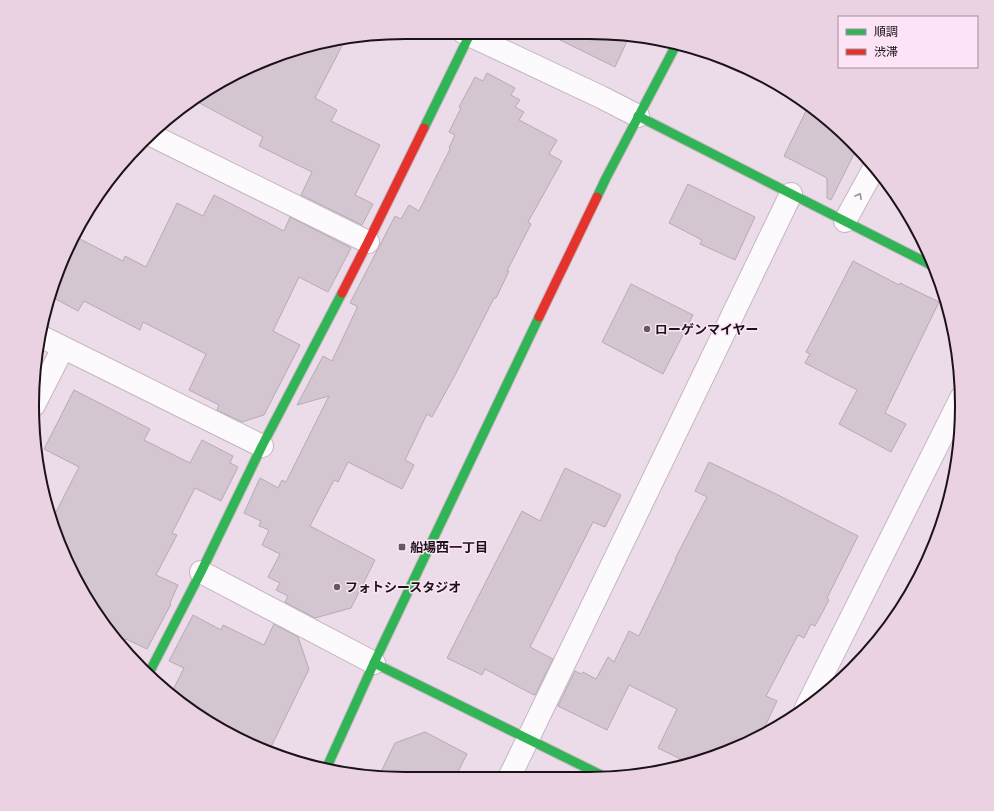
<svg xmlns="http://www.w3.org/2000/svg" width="994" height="811" viewBox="0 0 994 811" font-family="'Open Sans','Noto Sans JP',sans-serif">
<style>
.building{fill:#d3c6d0;stroke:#b7aab3}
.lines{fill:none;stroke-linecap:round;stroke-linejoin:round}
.street-casing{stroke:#c4b7c0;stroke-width:24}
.fast-casing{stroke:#c4b7c0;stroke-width:11}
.jam-casing{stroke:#c4b7c0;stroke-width:11}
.street{stroke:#fcfafc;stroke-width:22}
.fast{stroke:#30b455;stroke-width:9}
.jam{stroke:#e5322d;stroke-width:9}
.oneway{stroke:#979296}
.poi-dot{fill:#655861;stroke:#fce3f5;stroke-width:1.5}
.labels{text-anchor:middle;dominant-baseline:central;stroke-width:3;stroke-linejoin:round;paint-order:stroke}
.poi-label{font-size:13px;font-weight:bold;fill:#1c1219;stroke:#fce3f5;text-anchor:start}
.rim{fill:none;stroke:#1c1219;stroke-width:2}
</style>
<rect width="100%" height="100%" fill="#ecdbe8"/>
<g class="building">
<path d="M546,33H613L629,37L615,67Z"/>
<path d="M345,40L315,98L337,110L331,121L380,145L355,195L373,204L362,225L301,195L312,172L259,146L263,137L194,100L219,82L309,45Z"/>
<path d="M487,73L515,88L511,95L520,100L515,107L524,112L519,120L557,140L549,154L562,161L528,222L531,224L507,271H509L496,298H494L455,375L432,417L427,414L405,460L414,465L402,489L348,462L338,482L334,480L310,526L375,560L351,608L315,618L285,602L288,596L276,590L280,583L268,577L280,554L262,545L269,530L259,526L261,521L244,513L260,478L278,488L282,480L286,482L329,396L297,405L323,356L332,361L357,308V306L350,303L395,216L401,219L409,205L419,211L450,149L449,148L455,135L449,132L461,108L459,107L475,77L483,81Z"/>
<path d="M809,105L852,141L857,148L831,200L827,198V178L784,156Z"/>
<path d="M688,184L755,217L735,260L700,244L702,240L669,223Z"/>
<path d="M214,195L284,231L290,217L351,248L328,292L299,277L273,331L300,345L264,415L242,422L217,410L219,405L189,390L206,354L143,322L140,330L84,301L78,311L50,296L52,286L76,237L123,261L125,256L146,267L177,203L203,216Z"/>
<path d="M853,261L899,285L900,283L939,302L885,413L906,424L891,452L839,424L857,390L805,363L810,354L806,352Z"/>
<path d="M631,284L693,315L663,374L602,342Z"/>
<path d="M74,390L150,429L144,440L190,463L202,440L233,456L230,463L238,467L221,501L195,488L172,533L177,535L156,575L178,585L170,603L171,604L147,649L126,639L122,646L109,633L70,570L53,518L79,467L44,449Z"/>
<path d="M709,462L778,495L858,536L827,598L829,600L815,626L811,624L804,638L798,635L766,696L777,701L760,737L753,741L691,764L658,748L677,709L629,685L607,730L558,706L575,671L581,674L583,672L596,679L608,657L614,662L629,631L639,636L676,559H675L707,497L695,491Z"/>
<path d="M565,468L621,495L605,527L593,522L530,647L553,659L535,695L532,694L485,669L482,675L447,658L522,511L540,521Z"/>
<path d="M193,615L221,630L223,625L264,645L274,624L298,637L309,669L269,751L240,740L178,702L171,694L184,668L169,661Z"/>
<path d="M425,732L467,754L455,778H378L395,743Z"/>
</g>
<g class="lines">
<g class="street-casing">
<g id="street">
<path d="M463,32L601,97L638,116"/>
<path d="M151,135L368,242"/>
<path d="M845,221L873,170"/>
<path d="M42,337L262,446"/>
<path d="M34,405L63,348"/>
<path d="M201,572L374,663"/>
<path d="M806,708L961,398"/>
<path d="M509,778L791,194"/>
</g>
</g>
<g class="fast-casing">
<g id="fast">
<path d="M638,116L933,266"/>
<path d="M424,128L471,32"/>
<path d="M597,197L606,178L675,47"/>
<path d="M374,663L607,778"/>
<path d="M149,673L201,572L262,446L342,293"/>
<path d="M326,769L374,663L539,317"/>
</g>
</g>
<g class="jam-casing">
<g id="jam">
<path d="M342,293L368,242L424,128"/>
<path d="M539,317L597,197"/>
</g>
</g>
<use href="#street" class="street"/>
<use href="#fast" class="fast"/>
<use href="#jam" class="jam"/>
</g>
<defs><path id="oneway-chevron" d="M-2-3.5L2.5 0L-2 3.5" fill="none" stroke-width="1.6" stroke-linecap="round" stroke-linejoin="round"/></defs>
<use class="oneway" href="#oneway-chevron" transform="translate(859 196) rotate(-61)"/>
<g class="poi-dot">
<circle cx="647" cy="329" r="4"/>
<rect x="398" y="543" width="8" height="8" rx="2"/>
<circle cx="337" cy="587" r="4"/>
</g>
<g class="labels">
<g class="poi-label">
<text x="655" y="329">ローゲンマイヤー</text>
<text x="410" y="547">船場西一丁目</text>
<text x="345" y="587">フォトシースタジオ</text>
</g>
</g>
<path d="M0 0H994V811H0ZM405 39H589A366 366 0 0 1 955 405V406A366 366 0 0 1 589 772H405A366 366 0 0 1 39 406V405A366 366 0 0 1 405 39Z" fill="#ead2e3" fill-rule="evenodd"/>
<path class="rim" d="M405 39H589A366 366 0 0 1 955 405V406A366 366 0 0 1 589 772H405A366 366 0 0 1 39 406V405A366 366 0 0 1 405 39Z"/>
<rect x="838" y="16" width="140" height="52" fill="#fce3f5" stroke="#a28f9d"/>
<rect x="846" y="29" width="20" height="6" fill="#30b455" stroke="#a28f9d"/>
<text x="874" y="36" font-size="12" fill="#1c1219">順調</text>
<rect x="846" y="49" width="20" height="6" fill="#e5322d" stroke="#a28f9d"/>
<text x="874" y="56" font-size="12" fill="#1c1219">渋滞</text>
</svg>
